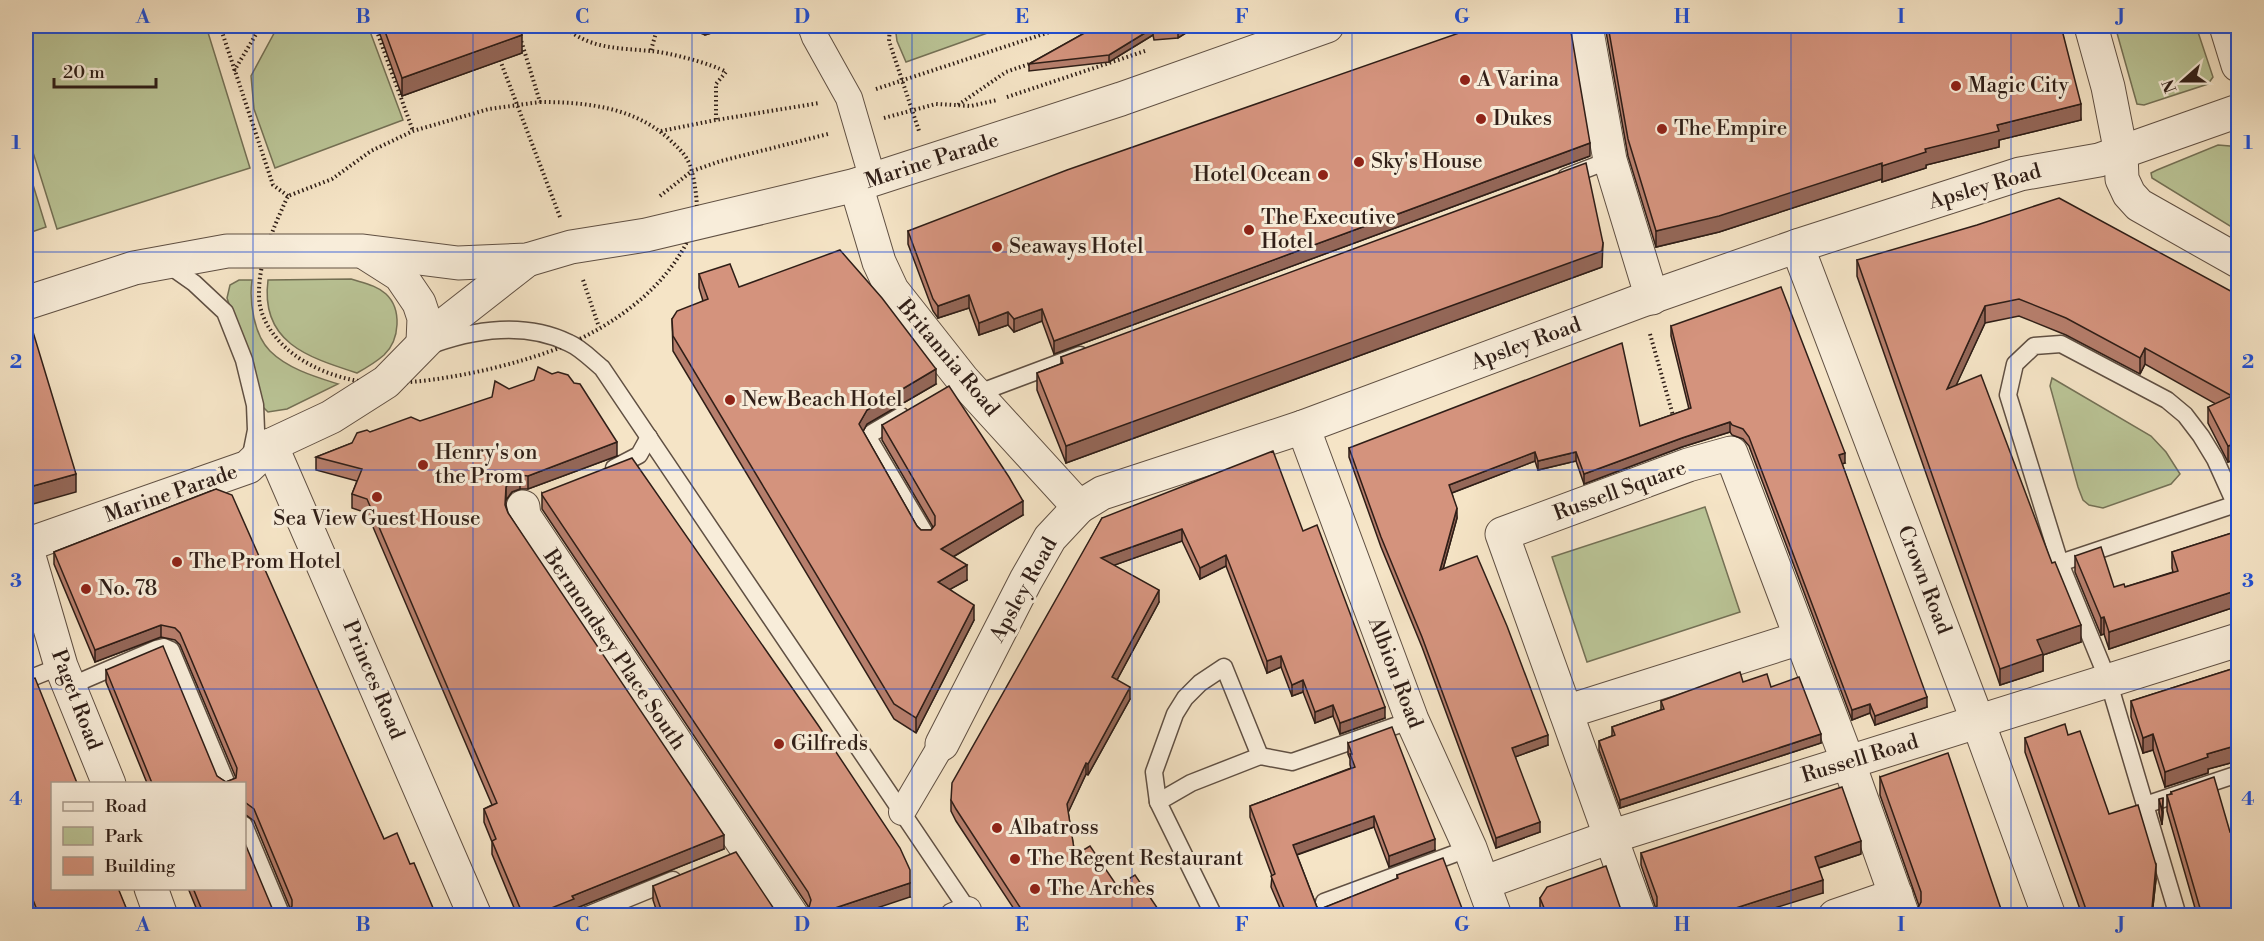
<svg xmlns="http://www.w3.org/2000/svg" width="2264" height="941" viewBox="0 0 2264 941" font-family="'Libre Bodoni',serif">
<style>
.green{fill:#bac496;stroke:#747156;stroke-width:1.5}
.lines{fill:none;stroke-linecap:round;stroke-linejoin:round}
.service-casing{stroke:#605043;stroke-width:19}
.pedestrian-casing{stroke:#605043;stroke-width:28}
.minor-casing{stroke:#605043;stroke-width:35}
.tertiary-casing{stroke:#605043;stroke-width:35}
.path{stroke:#2f1e17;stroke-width:4;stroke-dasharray:1.5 3;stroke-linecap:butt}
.service{stroke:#f8edda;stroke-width:16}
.pedestrian{stroke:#f8edda;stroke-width:26}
.minor{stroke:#f8edda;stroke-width:33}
.tertiary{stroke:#f8edda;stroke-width:33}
.wall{fill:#b67e6c;stroke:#2f1e17;stroke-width:1.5}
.shaded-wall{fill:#946758;stroke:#2f1e17;stroke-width:1.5}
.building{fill:#d4937d;stroke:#2f1e17;stroke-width:1.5}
.grid{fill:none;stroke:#1d4ed8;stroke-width:1.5;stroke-opacity:0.55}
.poi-dot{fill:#8f2418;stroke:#f8edda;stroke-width:2}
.labels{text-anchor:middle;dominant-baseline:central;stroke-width:6;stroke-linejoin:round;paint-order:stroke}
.poi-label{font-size:21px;fill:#2f1e17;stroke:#f8edda;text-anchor:start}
.street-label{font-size:21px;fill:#2f1e17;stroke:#f8edda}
.neatline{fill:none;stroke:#1d4ed8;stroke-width:2}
.grid-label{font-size:20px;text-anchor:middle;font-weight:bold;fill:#1d4ed8}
</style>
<rect width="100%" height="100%" fill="#f5e4c6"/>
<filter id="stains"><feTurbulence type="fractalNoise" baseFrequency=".00333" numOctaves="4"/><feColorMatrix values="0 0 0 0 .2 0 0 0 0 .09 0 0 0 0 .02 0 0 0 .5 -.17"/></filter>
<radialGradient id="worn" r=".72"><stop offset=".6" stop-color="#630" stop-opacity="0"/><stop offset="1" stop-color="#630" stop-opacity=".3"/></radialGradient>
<g class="green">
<path d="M38,26H206L250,168L57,229L26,130V29Z"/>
<path d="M278,26H368L403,120L275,168L254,109L251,76Z"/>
<path d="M895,26H1007L906,62L897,41Z"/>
<path d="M2115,26H2196L2213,77L2208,84L2144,105L2137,104Z"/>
<path d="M2218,145L2230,146L2238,156V231L2152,178L2151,173L2157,170Z"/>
<path d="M26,162L46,227L26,234Z"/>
<path d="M351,279C363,283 376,285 386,294C402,309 400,340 384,355C376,362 366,368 357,373C307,357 260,342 268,280Z"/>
<path d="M239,280H252C249,302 254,335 270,351C288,369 316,377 338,384L287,409L268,412L263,407L227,298L230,285Z"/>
<path d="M2052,378L2151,436L2166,452L2180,474L2171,484L2103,508L2089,505L2083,500L2078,487L2050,386Z"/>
<path d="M1705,507L1740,612L1587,662L1552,557Z"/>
</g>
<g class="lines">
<g class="service-casing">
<g id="service">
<path d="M1566,177L1610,160"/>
<path d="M167,264L194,283L225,312L244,360L255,405L256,430L250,460"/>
<path d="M434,344C477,329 526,322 569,343C581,348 592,360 602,368L972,916"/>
<path d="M976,394L1080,355"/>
<path d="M901,416L872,433L869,439L926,535"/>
<path d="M614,468L639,455L649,437"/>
<path d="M2060,563L2236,504"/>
<path d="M26,680L61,666"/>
<path d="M70,686L156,649L164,647L171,650L227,784"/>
<path d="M1158,802L1154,772L1175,714L1185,698L1200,683L1224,667L1260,756"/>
<path d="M2145,805L2238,774"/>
<path d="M244,825L282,916"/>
<path d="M1324,902L1470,848"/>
<path d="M585,916L673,880"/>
<path d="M1214,916L1158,802L1191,783L1260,756L1292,762L1412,720"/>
<path d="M2178,916L2108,680L2060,563L2008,395L2015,364L2034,346L2061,344L2167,400L2185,415L2201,436L2215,459L2238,510"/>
</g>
</g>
<g class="pedestrian-casing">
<g id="pedestrian">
<path d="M811,26L815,37L849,98L873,180"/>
<path d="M902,812L942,744"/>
<path d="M953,916L968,910"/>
</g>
</g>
<g class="minor-casing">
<g id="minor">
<path d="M1586,26L1610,160L1652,298"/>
<path d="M2091,26L2108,87L2121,153L2122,179L2129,194L2139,205L2238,261"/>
<path d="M2226,26L2238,65"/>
<path d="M856,185L879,262L892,290L963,380L1079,507"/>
<path d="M1797,246L1978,722L2049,916"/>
<path d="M1303,427L1412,720L1470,848L1495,916"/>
<path d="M271,445L475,916"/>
<path d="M523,507L524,516L792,916"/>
<path d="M26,546L61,666L109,784"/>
<path d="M1566,712L1800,638"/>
<path d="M942,744L1026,580L1050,538L1079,507L1102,493L1303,427L1640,301L1797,246L2020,174L2099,160L2238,111"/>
<path d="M1483,883L1610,837L2238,640"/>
<path d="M151,888L161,916"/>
<path d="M1639,916L1502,534L1688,465L1731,453L1854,778L1903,916"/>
<path d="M1835,916L1896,895"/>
</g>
</g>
<g class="tertiary-casing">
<g id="tertiary">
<path d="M367,254L400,275L419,303L424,318L423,342"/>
<path d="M26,303L134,268L227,251H363L458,263L527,260L571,247L646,235L856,185L1121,99L1327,26"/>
<path d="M26,545L248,467L271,445L331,417L386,382L435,332L527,260"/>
</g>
</g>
<g class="path">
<path d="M220,26L273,185L288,196"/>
<path d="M375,26L413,131"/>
<path d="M564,26C588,49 619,48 651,51C667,52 713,64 726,72L716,84V120"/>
<path d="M890,26L889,41L919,131"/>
<path d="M520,37L540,102"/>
<path d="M651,50L658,26"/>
<path d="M500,60L560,217"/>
<path d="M234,71L261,26"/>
<path d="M876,89L1068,26"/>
<path d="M1007,97L1145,51"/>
<path d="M540,102C585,102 633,107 668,138C677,147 685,153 690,165C695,180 699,209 696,224C694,229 690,235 688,240C665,287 618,322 571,343C519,366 408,392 353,380C329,375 303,364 285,347C271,334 259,315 259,296C258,262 274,226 288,196L332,179L371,151L413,131L489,109Z"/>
<path d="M958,105L1006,72L1032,63"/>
<path d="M884,118L936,104L971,106L997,100"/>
<path d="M661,131L716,120L819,103"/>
<path d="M660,196L692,171L721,161L828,134"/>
<path d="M583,280L599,327"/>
<path d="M1650,334L1674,419"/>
</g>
<use href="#service" class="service"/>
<use href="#pedestrian" class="pedestrian"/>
<use href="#minor" class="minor"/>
<use href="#tertiary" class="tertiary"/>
</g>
<g class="wall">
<path d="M377,26H518L522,53L402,96Z"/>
<path d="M683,26H734L705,35Z"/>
<path d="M1097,26H1197L1178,38L1154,40L1153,35L1109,62L1029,71V64Z"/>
<path d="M1605,26H2061L2081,120L1999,140V147L1926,165V168L1882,182V179L1719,232L1656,247L1628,156Z"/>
<path d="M1590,156L1054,354L1042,321L1014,332L1008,325L979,335L969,308L938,318L933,311L908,244V231Z"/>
<path d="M1857,260L2238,295V482L2231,461L2228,462L2208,423V407L2216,404L2145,364L2140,374L2066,335L2019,316L1985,323L1956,385L2081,642L2043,655V671L2000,685L1857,276Z"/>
<path d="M1602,267L1066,463L1037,390V373L1061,364V357Z"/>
<path d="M699,274L739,287L936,384L867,424L863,431L917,526L921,530H931L933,527L882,440V425L1023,515L953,557L967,580L950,589L974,620L916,733L894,719L673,351L672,319L703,301L699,288Z"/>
<path d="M1671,326L1845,463L1842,464L1927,707L1875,725L1870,713L1852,720L1749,446L1743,439L1732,435L1730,432L1682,447L1584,484L1576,461L1538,470L1535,461L1452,493L1457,518L1443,569L1548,745L1515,757L1540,832L1496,848L1422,647L1381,547L1349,457V448L1640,426L1689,409L1671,336Z"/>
<path d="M420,421L617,456L528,489H520L512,492L506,500V505L508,513L724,849L574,909V913L567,915H517L492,854V842L484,822V809L492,805L367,513L352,508V494L357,481L316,470V457L352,443L370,432Z"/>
<path d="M216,489L384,839L410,864L436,915H199L188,888H244L281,914L287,913L290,908L254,821L246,815H244V783H147L106,682V670L217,776L226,782L236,778L180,645L175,640L161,637L95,662L54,564V552Z"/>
<path d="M542,493L910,897L808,911V906L542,509Z"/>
<path d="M1102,518L1303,531L1385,718L1340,734L1333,716L1315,723L1303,692L1292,696L1281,667L1267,673L1226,566L1200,579L1182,541L1114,565L1159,602L1117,680L1130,699L1088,775L1086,774L1068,812L1075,855L1117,886L1162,915H1018L956,821L951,811V800Z"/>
<path d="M2238,531V606L2109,649L2104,634L2101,635L2075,572V556L2114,587H2125L2173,572L2172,568V552Z"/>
<path d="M2238,667V761L2208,769V773L2165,787L2153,750L2143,753L2131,717V701Z"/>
<path d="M26,680L129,915H35L26,892Z"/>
<path d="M1743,682L1771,687L1821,743L1620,808L1599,750V741L1612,736V727L1661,710V701Z"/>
<path d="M2068,735L2109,814L2156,879L2152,915H2082L2025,752V738Z"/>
<path d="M1348,743L1435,850L1389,867L1374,827L1297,855L1318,910L1397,879V875L1463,915H1283L1271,887L1272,876L1250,817V806L1351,768L1350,765V759L1348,754Z"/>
<path d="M1880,777L2003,915H1917V910L1919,906L1880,795Z"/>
<path d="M2171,792L2230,832L2238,915H2197L2167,811V795L2171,794Z"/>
<path d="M2159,799L2163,812L2162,825L2159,813Z"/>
<path d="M1641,853L1861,854L1819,868L1823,893L1656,909L1641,865Z"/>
<path d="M653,886L776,912L780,915H658L653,900Z"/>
<path d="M1540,898L1621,910L1625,915H1542L1540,910Z"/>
</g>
<g class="shaded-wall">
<path d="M705,26H734L705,35Z"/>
<path d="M1186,26H1197L1178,38V31Z"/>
<path d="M1153,28V35L1109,62V55Z"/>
<path d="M522,35V53L402,96V78Z"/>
<path d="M2081,104V120L1999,140V147L1926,165V168L1882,182V166L1925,149L1997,125Z"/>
<path d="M1590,143V156L1054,354V341Z"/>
<path d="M1882,163V179L1719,232L1656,247V231Z"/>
<path d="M1603,243L1602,267L1066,463V446Z"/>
<path d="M969,295V308L938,318V306Z"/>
<path d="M1985,306V323L1947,405V389Z"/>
<path d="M1042,309V321L1014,332V319Z"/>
<path d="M1008,312V325L979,335V323Z"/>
<path d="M2145,348V364L2140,374V358Z"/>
<path d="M936,369V384L867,424L859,439V424L867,410Z"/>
<path d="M1730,422V432L1682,447L1584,484V474L1682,438Z"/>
<path d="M617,442V456L528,489V476Z"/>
<path d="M2231,445V461L2228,462V446Z"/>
<path d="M1535,452V461L1449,494V485Z"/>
<path d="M1576,452V461L1538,470V461Z"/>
<path d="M1845,453V463L1839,465V455Z"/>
<path d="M76,474V492L26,506V488Z"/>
<path d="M520,475V489L512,492L506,500V487L512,478Z"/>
<path d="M1023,501V515L941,564V549Z"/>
<path d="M1457,508V518L1440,580V570Z"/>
<path d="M1182,529V541L1101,570V558Z"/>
<path d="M1226,555V566L1200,579V568Z"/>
<path d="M967,565V580L938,596V582Z"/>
<path d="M1159,590V602L1112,689V677Z"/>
<path d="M2238,590V606L2109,649V632Z"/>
<path d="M974,605V620L916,733V718Z"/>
<path d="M2104,617V634L2101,635V618Z"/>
<path d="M161,625V637L95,662V650Z"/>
<path d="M2081,625V642L2043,655V671L2000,685V669L2037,640Z"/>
<path d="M1281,656V667L1267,673V661Z"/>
<path d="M28,658V668L26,669V659Z"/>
<path d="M1303,680V692L1292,696V685Z"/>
<path d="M1130,687V699L1088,775V764Z"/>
<path d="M1927,697V707L1875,725V716Z"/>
<path d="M1870,704V713L1852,720V710Z"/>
<path d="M1333,705V716L1315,723V712Z"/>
<path d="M1385,707V718L1340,734V723Z"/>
<path d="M1821,734V743L1620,808V800Z"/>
<path d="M2153,734V750L2143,753V738Z"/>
<path d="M1548,735V745L1512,758V748Z"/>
<path d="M2238,745V761L2208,769V773L2165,787V772L2207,754Z"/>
<path d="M1086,763V774L1067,815V804Z"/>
<path d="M2163,798V812L2162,825V811Z"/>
<path d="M1374,816V827L1293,856V845Z"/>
<path d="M1540,822V832L1496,848V838Z"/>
<path d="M724,835V849L574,909V913L567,915H534L572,896Z"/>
<path d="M1435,839V850L1389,867V856Z"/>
<path d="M1861,841V854L1815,869V857Z"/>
<path d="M2156,865V879L2152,915H2128Z"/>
<path d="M1823,880V893L1752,915H1714Z"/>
<path d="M910,883V897L856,915H814Z"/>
<path d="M1463,911V915H1450Z"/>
</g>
<g class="building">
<path d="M383,26H518L522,35L402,78Z"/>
<path d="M1097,26H1186L1178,31L1154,33L1153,28L1109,55L1029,64Z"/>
<path d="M1479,26H1570L1590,143L1054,341L1042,309L1014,319L1008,312L979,323L969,295L938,306L933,299L908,231L1067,170Z"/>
<path d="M1608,26H2061L2081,104L1997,125L1999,131L1925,149L1926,152L1882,166V163L1719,216L1656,231L1628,139Z"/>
<path d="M1586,163L1603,243L1602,251L1066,446L1037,373L1063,363L1061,357Z"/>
<path d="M2059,198L2238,295V465L2231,445L2228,446L2208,407L2232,396L2145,348L2140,358L2066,318L2019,299L1985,306L1947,389L1981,375L2052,563L2055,562L2081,625L2037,640L2043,654L2000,669L1857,260L1977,225Z"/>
<path d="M840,250L882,298L936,369L867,410L859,424L917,526L921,530H931L935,525V516L882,425L949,386L1009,477L1023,501L941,549L967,565L938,582L974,605L916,718L894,704L673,336L672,319L677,311L708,299L699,274L730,264L739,287Z"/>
<path d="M1781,287L1845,453L1839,455L1927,697L1875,716L1870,704L1852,710L1749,437L1743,429L1732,425L1730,422L1682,438L1584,474L1576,452L1538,461L1535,452L1449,485L1457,508L1440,570L1477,556L1507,626L1548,735L1512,748L1540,822L1496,838L1422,637L1381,537L1349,448L1622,343L1640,426L1691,408L1671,326Z"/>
<path d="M30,322L76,474L26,488V324Z"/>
<path d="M538,367L552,374L558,372L568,375L574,383L580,384L617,442L528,476L520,475L512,478L506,487L505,505L508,513L724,835L572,896L574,899L534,915H523L492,841L496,839L484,809L497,803L367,499L352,494L362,469L316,457L352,443L357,433L367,430L370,432L411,417L420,421L492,397L495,381L509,389L534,380Z"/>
<path d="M1273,451L1303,531L1317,525L1385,707L1340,723L1333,705L1315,712L1303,680L1292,685L1281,656L1267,661L1226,555L1200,568L1182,529L1101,558L1159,590L1112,677L1130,687L1088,764L1086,763L1067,804L1075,855L1090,846L1117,886L1135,875L1162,915H1025L956,809L951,800L952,783L1102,518Z"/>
<path d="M632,458L818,725L900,848L910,870V883L814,915H804L808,911L811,900L808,892L542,495V493Z"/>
<path d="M216,489L232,495L384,839L397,833L410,864L414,863L436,915H204L193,888H244V841L272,908L281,914L287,913L292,906V900L254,809L246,803H244V783H152L106,670L163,646L217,776L226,782L236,778L237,768L180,633L175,628L161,625L95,650L54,552Z"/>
<path d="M2238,531V590L2109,632L2104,617L2101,618L2075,556L2101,547L2114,587L2124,584L2125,587L2178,571L2172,552Z"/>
<path d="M2238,667V745L2207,754L2208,757L2165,772L2153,734L2143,738L2131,701Z"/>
<path d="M1740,672L1743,682L1767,674L1771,687L1799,677L1821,734L1620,800L1599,741L1615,735L1612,727L1664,709L1661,701Z"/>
<path d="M35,678L77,783H52V888H118L129,915H39L26,882V680Z"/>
<path d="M2065,724L2068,735L2080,731L2109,814L2138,805L2156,865L2152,908L2128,915H2088L2025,738Z"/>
<path d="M1392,727L1435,839L1389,856L1374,816L1293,845L1318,910L1398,878L1397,875L1443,858L1463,911L1450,915H1287L1271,876L1275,874L1250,806L1355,767L1350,754H1352L1348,743Z"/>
<path d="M1948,753L2003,915H1919L1917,910L1921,902V892L1880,777Z"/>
<path d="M2214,777L2230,832L2238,830V915H2202L2167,795L2172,794L2171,792Z"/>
<path d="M1842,787L1861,841L1815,857L1823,880L1714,915H1653L1657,906V897L1641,853Z"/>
<path d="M2163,798L2162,811L2159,799Z"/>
<path d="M736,852L776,912L780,915H663L653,886Z"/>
<path d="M1606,866L1621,910L1625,915H1547L1540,898L1547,887Z"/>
</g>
<path class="grid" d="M253,26V916M473,26V916M692,26V916M912,26V916M1132,26V916M1352,26V916M1572,26V916M1791,26V916M2011,26V916M26,252H2238M26,470H2238M26,689H2238"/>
<g class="poi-dot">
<circle cx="1465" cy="80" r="6"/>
<circle cx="1956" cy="86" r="6"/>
<circle cx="1481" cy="119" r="6"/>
<circle cx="1662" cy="129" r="6"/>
<circle cx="1359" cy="162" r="6"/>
<circle cx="1323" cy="175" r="6"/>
<circle cx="1249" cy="230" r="6"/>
<circle cx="997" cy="247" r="6"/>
<circle cx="730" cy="400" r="6"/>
<circle cx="423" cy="465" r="6"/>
<circle cx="377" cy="497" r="6"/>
<circle cx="177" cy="562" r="6"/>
<circle cx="86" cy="589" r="6"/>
<circle cx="779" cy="744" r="6"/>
<circle cx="997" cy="828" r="6"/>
<circle cx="1015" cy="859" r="6"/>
<circle cx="1035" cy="889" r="6"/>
</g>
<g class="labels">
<g class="poi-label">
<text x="1477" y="80">A Varina</text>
<text x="1968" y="86">Magic City</text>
<text x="1493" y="119">Dukes</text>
<text x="1674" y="129">The Empire</text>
<text x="1371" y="162">Sky's House</text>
<text x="1311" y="175" text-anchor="end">Hotel Ocean</text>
<text x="1261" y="218">The Executive<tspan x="1261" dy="24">Hotel</tspan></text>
<text x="1009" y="247">Seaways Hotel</text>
<text x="742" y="400">New Beach Hotel</text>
<text x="435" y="453">Henry's on<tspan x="435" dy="24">the Prom</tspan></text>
<text x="377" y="519" text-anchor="middle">Sea View Guest House</text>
<text x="189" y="562">The Prom Hotel</text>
<text x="98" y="589">No. 78</text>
<text x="791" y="744">Gilfreds</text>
<text x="1009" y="828">Albatross</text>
<text x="1027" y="859">The Regent Restaurant</text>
<text x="1047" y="889">The Arches</text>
</g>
<g class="street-label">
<text transform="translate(932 161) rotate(-18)">Marine Parade</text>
<text transform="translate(1985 187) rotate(-16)">Apsley Road</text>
<text transform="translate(1526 344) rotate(-20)">Apsley Road</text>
<text transform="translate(948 358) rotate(50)">Britannia Road</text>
<text transform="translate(1620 491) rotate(-20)">Russell Square</text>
<text transform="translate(171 494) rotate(-19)">Marine Parade</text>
<text transform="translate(1924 580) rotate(69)">Crown Road</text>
<text transform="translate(1024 590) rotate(-61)">Apsley Road</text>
<text transform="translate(614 650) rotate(56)">Bermondsey Place South</text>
<text transform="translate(1395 673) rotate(69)">Albion Road</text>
<text transform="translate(373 680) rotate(67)">Princes Road</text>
<text transform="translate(76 700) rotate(69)">Paget Road</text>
<text transform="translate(1860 759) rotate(-17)">Russell Road</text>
</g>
</g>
<rect width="2264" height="941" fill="none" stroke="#f5e4c6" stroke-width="66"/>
<rect x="51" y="782" width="195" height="108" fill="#f8edda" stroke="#a89a8c" stroke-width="1.5"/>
<rect x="63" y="802" width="30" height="9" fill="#f8edda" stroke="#a89a8c" stroke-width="1.5"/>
<text x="105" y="812" font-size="18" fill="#2f1e17">Road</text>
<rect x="63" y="827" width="30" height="18" fill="#bac496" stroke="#a89a8c" stroke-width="1.5"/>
<text x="105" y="842" font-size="18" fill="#2f1e17">Park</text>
<rect x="63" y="857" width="30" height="18" fill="#d4937d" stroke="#a89a8c" stroke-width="1.5"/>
<text x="105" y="872" font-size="18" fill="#2f1e17">Building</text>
<g transform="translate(2183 81) rotate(249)" stroke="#f8edda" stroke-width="4.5" paint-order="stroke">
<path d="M0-4.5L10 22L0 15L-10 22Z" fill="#2f1e17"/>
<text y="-9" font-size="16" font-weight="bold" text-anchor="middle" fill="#2f1e17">N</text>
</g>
<path d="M54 78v9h102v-9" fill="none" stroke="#2f1e17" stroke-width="3"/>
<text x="63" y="78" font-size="18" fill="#2f1e17" stroke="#f8edda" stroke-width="4.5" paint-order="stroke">20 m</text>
<rect x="33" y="33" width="2198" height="875" class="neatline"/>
<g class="grid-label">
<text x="143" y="23">A</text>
<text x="363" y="23">B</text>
<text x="582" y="23">C</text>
<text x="802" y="23">D</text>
<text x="1022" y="23">E</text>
<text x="1242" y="23">F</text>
<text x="1462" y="23">G</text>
<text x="1682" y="23">H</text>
<text x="1901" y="23">I</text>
<text x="2121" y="23">J</text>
<text x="16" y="149">1</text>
<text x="2248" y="149">1</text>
<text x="16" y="368">2</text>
<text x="2248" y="368">2</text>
<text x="16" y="587">3</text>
<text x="2248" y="587">3</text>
<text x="16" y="805">4</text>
<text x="2248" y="805">4</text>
<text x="143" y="931">A</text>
<text x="363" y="931">B</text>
<text x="582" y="931">C</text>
<text x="802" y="931">D</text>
<text x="1022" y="931">E</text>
<text x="1242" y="931">F</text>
<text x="1462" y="931">G</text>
<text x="1682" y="931">H</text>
<text x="1901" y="931">I</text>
<text x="2121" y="931">J</text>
</g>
<rect width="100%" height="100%" filter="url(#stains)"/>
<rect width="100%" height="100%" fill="url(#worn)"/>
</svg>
